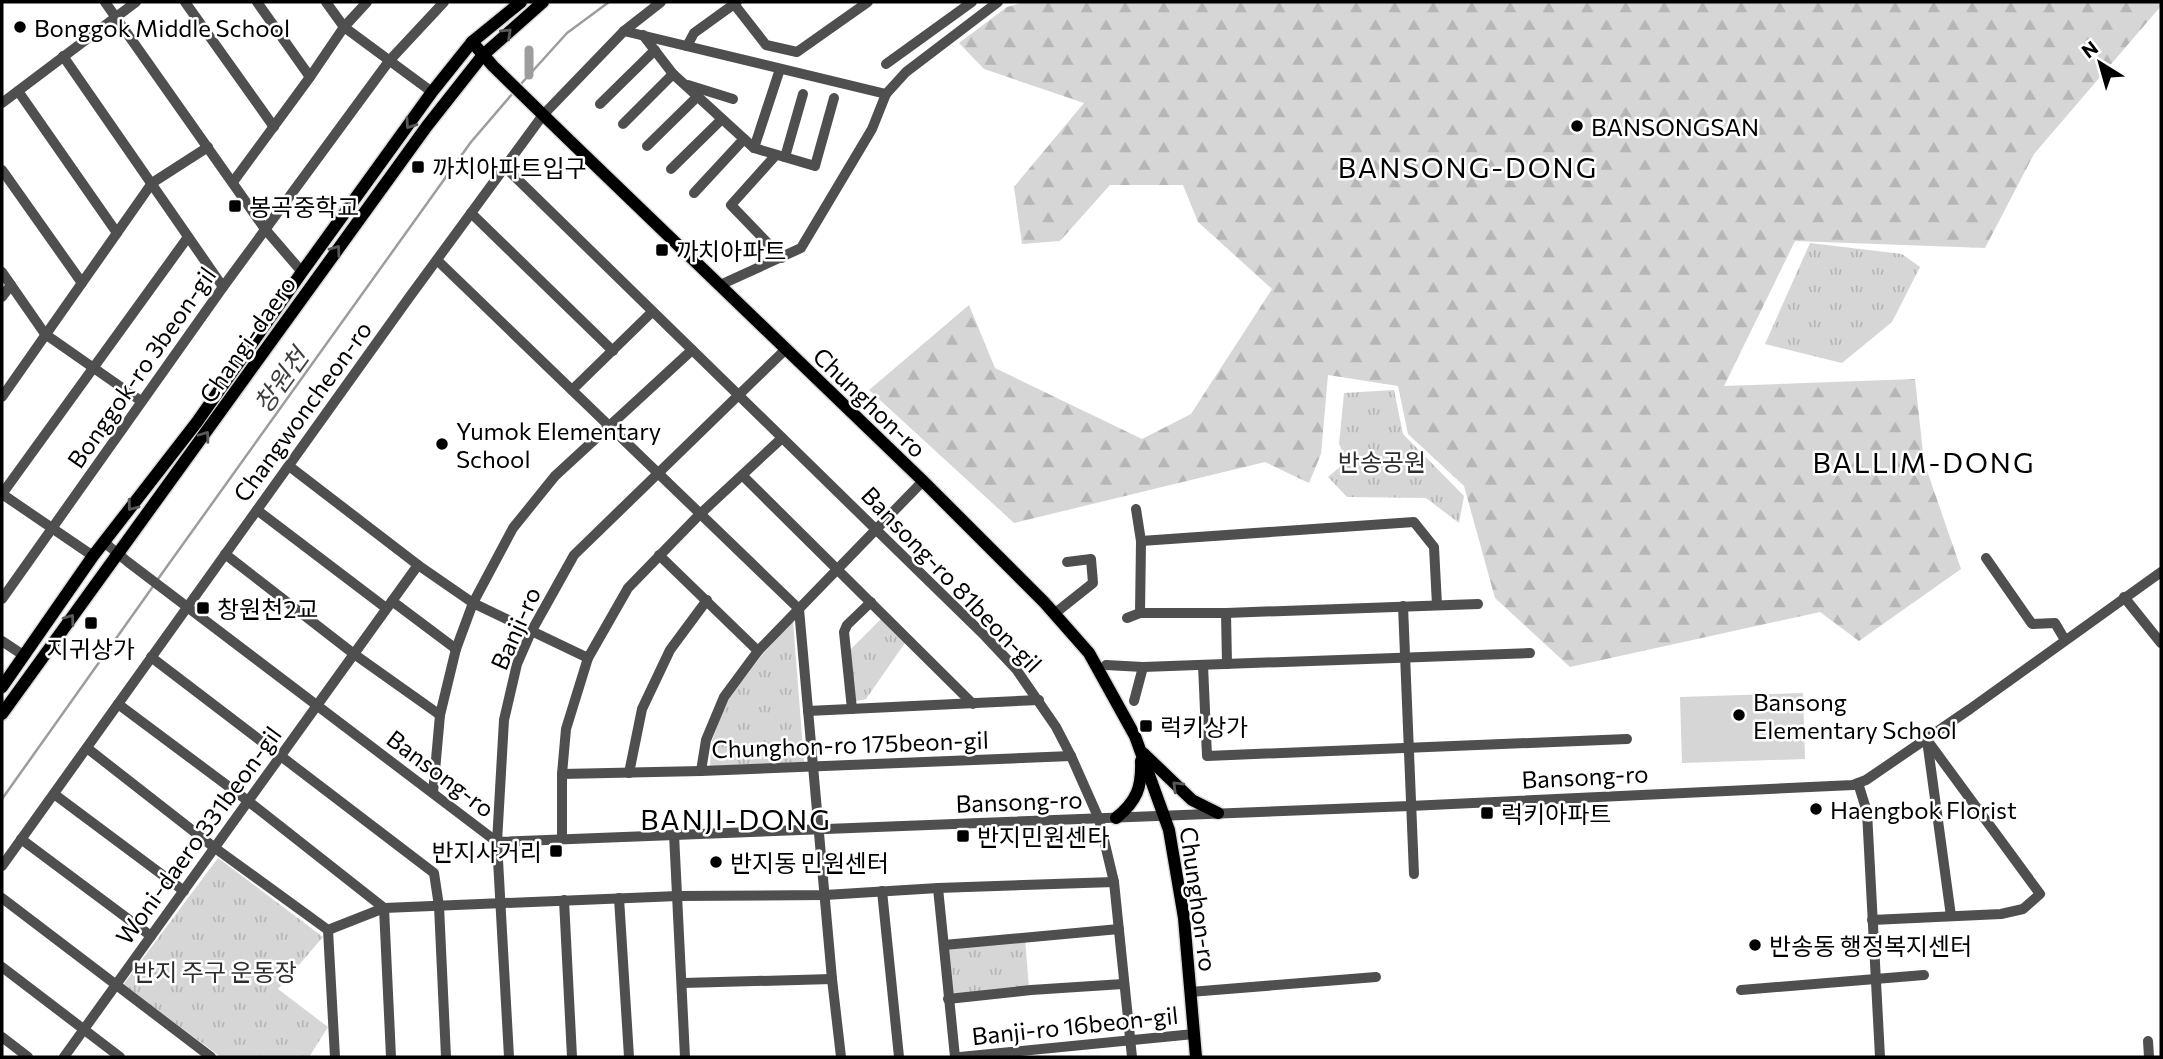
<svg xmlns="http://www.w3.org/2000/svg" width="2163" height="1059" viewBox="0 0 2163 1059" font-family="Commissioner,'Noto Sans KR',sans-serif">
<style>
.grass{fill:#d6d6d6}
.forest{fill:url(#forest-firs)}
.park{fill:url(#park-tufts)}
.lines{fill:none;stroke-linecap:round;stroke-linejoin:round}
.stream{stroke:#9d9d9d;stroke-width:2.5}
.canal{stroke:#9d9d9d;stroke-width:9}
.major-casing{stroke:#dbdbdb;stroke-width:15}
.minor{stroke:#4f4f4f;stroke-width:10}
.major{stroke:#000;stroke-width:12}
.oneway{stroke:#595959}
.poi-dot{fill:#000;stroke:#fff;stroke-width:2.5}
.labels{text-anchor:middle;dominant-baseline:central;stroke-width:5;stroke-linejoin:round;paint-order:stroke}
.poi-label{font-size:24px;fill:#000;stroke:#fff;text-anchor:start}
.street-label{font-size:24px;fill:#000;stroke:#fff}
.park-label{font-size:24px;fill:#2d2d2d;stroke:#fff}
.water-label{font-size:26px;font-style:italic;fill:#3e3e3e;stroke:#fff}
.quarter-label{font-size:28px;letter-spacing:2px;fill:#000;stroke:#fff}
</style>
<defs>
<pattern id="forest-firs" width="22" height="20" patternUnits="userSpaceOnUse" patternTransform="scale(1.75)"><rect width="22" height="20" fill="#d6d6d6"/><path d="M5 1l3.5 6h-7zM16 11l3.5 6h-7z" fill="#b6b6b6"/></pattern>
<pattern id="park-tufts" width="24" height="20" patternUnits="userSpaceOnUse" patternTransform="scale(1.75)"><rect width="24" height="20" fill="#d6d6d6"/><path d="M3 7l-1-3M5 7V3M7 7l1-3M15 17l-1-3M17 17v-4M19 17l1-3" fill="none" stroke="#b6b6b6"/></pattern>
</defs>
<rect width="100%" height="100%" fill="#fff"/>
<path class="grass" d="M1803,693L1805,759L1682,763L1680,697Z"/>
<path class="forest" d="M1025,2H2161V6L2034,154L1985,248L1795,241L1724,386L1915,379L1924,462L1961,569L1859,641L1820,612L1570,667L1495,598L1464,486L1408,434L1398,386L1328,375L1321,454L1309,483L1265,462L1014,523L869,390L969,305L995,368L1142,439L1191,414L1272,289L1198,222L1183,185H1110L1060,241L1022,244L1014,187L1084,103L984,69L959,43L1007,7Z"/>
<g class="park">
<path d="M1810,243L1902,254L1920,267L1892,322L1842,363L1765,344Z"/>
<path d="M1394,390L1403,434L1464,496L1459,523L1426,498L1347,497L1328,477L1347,461L1339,444L1344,393Z"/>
<path d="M883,617L907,640L866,699L853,702L848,652Z"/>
<path d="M793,621L804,762L710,766L712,741L726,702L762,655Z"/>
<path d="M218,858L323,937L278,989L328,1027L309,1057H221L123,985Z"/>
<path d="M1025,939L1029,988L951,997L946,947Z"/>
</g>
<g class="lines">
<g class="stream">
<path d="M520,85L567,33L609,2"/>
<path d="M158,579L471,142L513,93"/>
<path d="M2,799L154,585"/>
</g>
<path class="canal" d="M529,50V75"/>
<g class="major-casing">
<g id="major">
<path d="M472,42L493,66L570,141L923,481L1044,602L1089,653L1135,736L1169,830L1184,918L1196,1057"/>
<path d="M2,687L93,556L197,422L302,272L432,92L472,42L521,2"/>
<path d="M2,714L427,126L483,55L543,2"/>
<path d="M1143,753L1192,800L1218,813"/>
<path d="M1116,818C1137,801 1142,787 1141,761"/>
</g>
</g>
<g class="minor">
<path d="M105,2L265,229L302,272"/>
<path d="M185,2L274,127"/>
<path d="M257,2L310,77"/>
<path d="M326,2L344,27L432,92"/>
<path d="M734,4L766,45L797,52L868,2"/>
<path d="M624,31L886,94"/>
<path d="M643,35L673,74L754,148L815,166L834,98"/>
<path d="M687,46L694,33L737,2"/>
<path d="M63,56L223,287"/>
<path d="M886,64L972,2"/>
<path d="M688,85L733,99"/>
<path d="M18,91L117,233"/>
<path d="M2,103L136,2"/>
<path d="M600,104L655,50"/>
<path d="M623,124L673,74"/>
<path d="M647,146L698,96"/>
<path d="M754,148L780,69"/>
<path d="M776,155L731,205L782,258"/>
<path d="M785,157L803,94"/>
<path d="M505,167L985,636L1016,669L1056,727L1071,756L1099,819L1114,882L1132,1057"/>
<path d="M671,169L722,119"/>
<path d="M2,170L82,283"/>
<path d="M233,182L310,77L344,27L367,2"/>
<path d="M694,193L744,139"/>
<path d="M471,213L613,351"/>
<path d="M437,260L799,609L832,979L841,1057"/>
<path d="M2,272L45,334L141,401"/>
<path d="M720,285L801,248L872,129L886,94L906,72L998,2"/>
<path d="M2,297L11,285"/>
<path d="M572,390L652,312"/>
<path d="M2,397L152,183L208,147"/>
<path d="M289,466L418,565L473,603L588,658"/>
<path d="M743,476L973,704"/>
<path d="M2,494L188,237"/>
<path d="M2,494L93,556"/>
<path d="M1136,509L1141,541L1414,522L1434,547L1437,605"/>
<path d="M257,510L386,608"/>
<path d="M105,543L128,562L497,842L1410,806L1853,785L1866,780L1970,709L2161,572"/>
<path d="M225,554L354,654L440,715"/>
<path d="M659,555L758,651"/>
<path d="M1986,558L2032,624L2055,623L2065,640"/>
<path d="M2124,597L2161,643"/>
<path d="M2,599L223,287L389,61L444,2"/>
<path d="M392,601L456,649"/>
<path d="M1403,606L1414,874"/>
<path d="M1140,613L1141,541"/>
<path d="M1226,613L1227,664"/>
<path d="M1054,614L1093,583L1091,559L1067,562"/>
<path d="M1127,618L1140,613H1226L1478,604"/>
<path d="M2,641L23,655"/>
<path d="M151,657L434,873L439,906L446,1057"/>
<path d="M1106,665L1143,667L1530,653"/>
<path d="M1203,665L1207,756L1627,739"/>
<path d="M1134,701L1143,667"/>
<path d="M118,704L248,801L384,908L391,1057"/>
<path d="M852,709L844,632L847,625L871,602"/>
<path d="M808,711L1039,700"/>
<path d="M1927,740L1951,916"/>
<path d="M87,748L215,848L328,930L335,1057"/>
<path d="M701,771L706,740L724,697L758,651L923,481"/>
<path d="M629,773L642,709L670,650L707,600"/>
<path d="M562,774L701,771L1071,756"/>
<path d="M1858,783L1867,812L1880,1057"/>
<path d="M433,793L440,715L456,649L473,603L513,528L555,476L692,350"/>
<path d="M54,794L184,891"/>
<path d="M674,834L685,1057"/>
<path d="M21,839L151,936"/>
<path d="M562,839V774L566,729L588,658L628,588L699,515L782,438"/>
<path d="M2,866L408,299L543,115L624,31L661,2"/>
<path d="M938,888L955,1057"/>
<path d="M882,891L899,1057"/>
<path d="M2,898L211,1057"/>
<path d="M619,898L629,1057"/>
<path d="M564,900L572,1057"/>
<path d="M1872,920L2001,914L2023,909L2040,894L1927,740"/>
<path d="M328,930L384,908L678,896L825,895L938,888L1114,882"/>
<path d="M944,945L1119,929"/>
<path d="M2,967L120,1057"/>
<path d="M683,983L832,979"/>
<path d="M1741,990L1924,975"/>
<path d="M1190,992L1376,977"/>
<path d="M948,999L1031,990L1123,984"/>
<path d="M2,1037L28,1057"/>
<path d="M2148,1041L2149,1057"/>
<path d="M64,1057L418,565"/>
<path d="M509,1057L497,842L504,720L517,664L531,632L574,555L785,350"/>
<path d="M960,1057L1194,1034"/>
</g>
<use href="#major" class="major"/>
</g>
<defs><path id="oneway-chevron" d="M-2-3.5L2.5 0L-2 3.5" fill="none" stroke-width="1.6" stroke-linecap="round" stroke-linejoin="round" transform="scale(1.75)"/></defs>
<g class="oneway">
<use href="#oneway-chevron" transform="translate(507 33) rotate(-43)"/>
<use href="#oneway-chevron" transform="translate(410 124) rotate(125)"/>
<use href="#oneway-chevron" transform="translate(336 250) rotate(-54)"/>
<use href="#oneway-chevron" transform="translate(205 436) rotate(-54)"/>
<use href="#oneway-chevron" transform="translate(132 506) rotate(127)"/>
<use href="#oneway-chevron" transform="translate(70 619) rotate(-54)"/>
<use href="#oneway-chevron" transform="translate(1177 786) rotate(-136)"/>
</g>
<g class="poi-dot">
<circle cx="20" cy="27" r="7"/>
<circle cx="1577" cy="126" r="7"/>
<rect x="411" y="160" width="14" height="14" rx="3.5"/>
<rect x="228" y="199" width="14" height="14" rx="3.5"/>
<rect x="655" y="243" width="14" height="14" rx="3.5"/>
<circle cx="442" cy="444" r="7"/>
<rect x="196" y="601" width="14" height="14" rx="3.5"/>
<rect x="84" y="616" width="14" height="14" rx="3.5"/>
<circle cx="1739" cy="715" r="7"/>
<rect x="1139" y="719" width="14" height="14" rx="3.5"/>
<circle cx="1816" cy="809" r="7"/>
<rect x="1480" y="806" width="14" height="14" rx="3.5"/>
<rect x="956" y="829" width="14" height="14" rx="3.5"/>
<rect x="549" y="844" width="14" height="14" rx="3.5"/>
<circle cx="716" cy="862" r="7"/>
<circle cx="1755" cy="945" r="7"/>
</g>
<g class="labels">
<g class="poi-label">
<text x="34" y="27">Bonggok Middle School</text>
<text x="1591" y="126">BANSONGSAN</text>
<text x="432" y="167">까치아파트입구</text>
<text x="249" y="206">봉곡중학교</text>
<text x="676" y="250">까치아파트</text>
<text x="456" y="430">Yumok Elementary<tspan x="456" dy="28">School</tspan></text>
<text x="217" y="608">창원천2교</text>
<text x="91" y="648" text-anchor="middle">지귀상가</text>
<text x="1753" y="701">Bansong<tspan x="1753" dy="28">Elementary School</tspan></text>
<text x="1160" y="726">럭키상가</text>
<text x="1830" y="809">Haengbok Florist</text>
<text x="1501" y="813">럭키아파트</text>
<text x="977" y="836">반지민원센타</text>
<text x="542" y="851" text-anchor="end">반지사거리</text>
<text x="730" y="862">반지동 민원센터</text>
<text x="1769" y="945">반송동 행정복지센터</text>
</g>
<g class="street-label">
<text transform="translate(247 339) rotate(-55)">Changi-daero</text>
<text transform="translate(141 367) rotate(-55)">Bonggok-ro 3beon-gil</text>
<text transform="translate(870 402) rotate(44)">Chunghon-ro</text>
<text transform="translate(302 411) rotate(-54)">Changwoncheon-ro</text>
<text transform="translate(952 579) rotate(46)">Bansong-ro 81beon-gil</text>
<text transform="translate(515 628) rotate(-66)">Banji-ro</text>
<text transform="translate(850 744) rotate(-2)">Chunghon-ro 175beon-gil</text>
<text transform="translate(441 773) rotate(37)">Bansong-ro</text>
<text transform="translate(1585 776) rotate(-3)">Bansong-ro</text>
<text transform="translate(1019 801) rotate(-2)">Bansong-ro</text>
<text transform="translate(198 835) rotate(-54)">Woni-daero 331beon-gil</text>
<text transform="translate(1199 899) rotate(82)">Chunghon-ro</text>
<text transform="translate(1075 1025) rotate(-6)">Banji-ro 16beon-gil</text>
</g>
<g class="park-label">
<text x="1382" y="461">반송공원</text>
<text x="215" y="971">반지 주구 운동장</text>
</g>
<g class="water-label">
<text transform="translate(280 380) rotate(-54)">창원천</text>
</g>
<g class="quarter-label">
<text x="1468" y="167">BANSONG-DONG</text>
<text x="1924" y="462">BALLIM-DONG</text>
<text x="736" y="819">BANJI-DONG</text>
</g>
</g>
<rect width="2163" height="1059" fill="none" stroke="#000000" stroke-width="7"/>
<g transform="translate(2100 63) rotate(323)" stroke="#ffffff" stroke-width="5" paint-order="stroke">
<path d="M0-5L12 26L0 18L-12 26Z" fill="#000000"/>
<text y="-10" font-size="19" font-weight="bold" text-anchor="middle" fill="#000000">N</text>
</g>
</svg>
